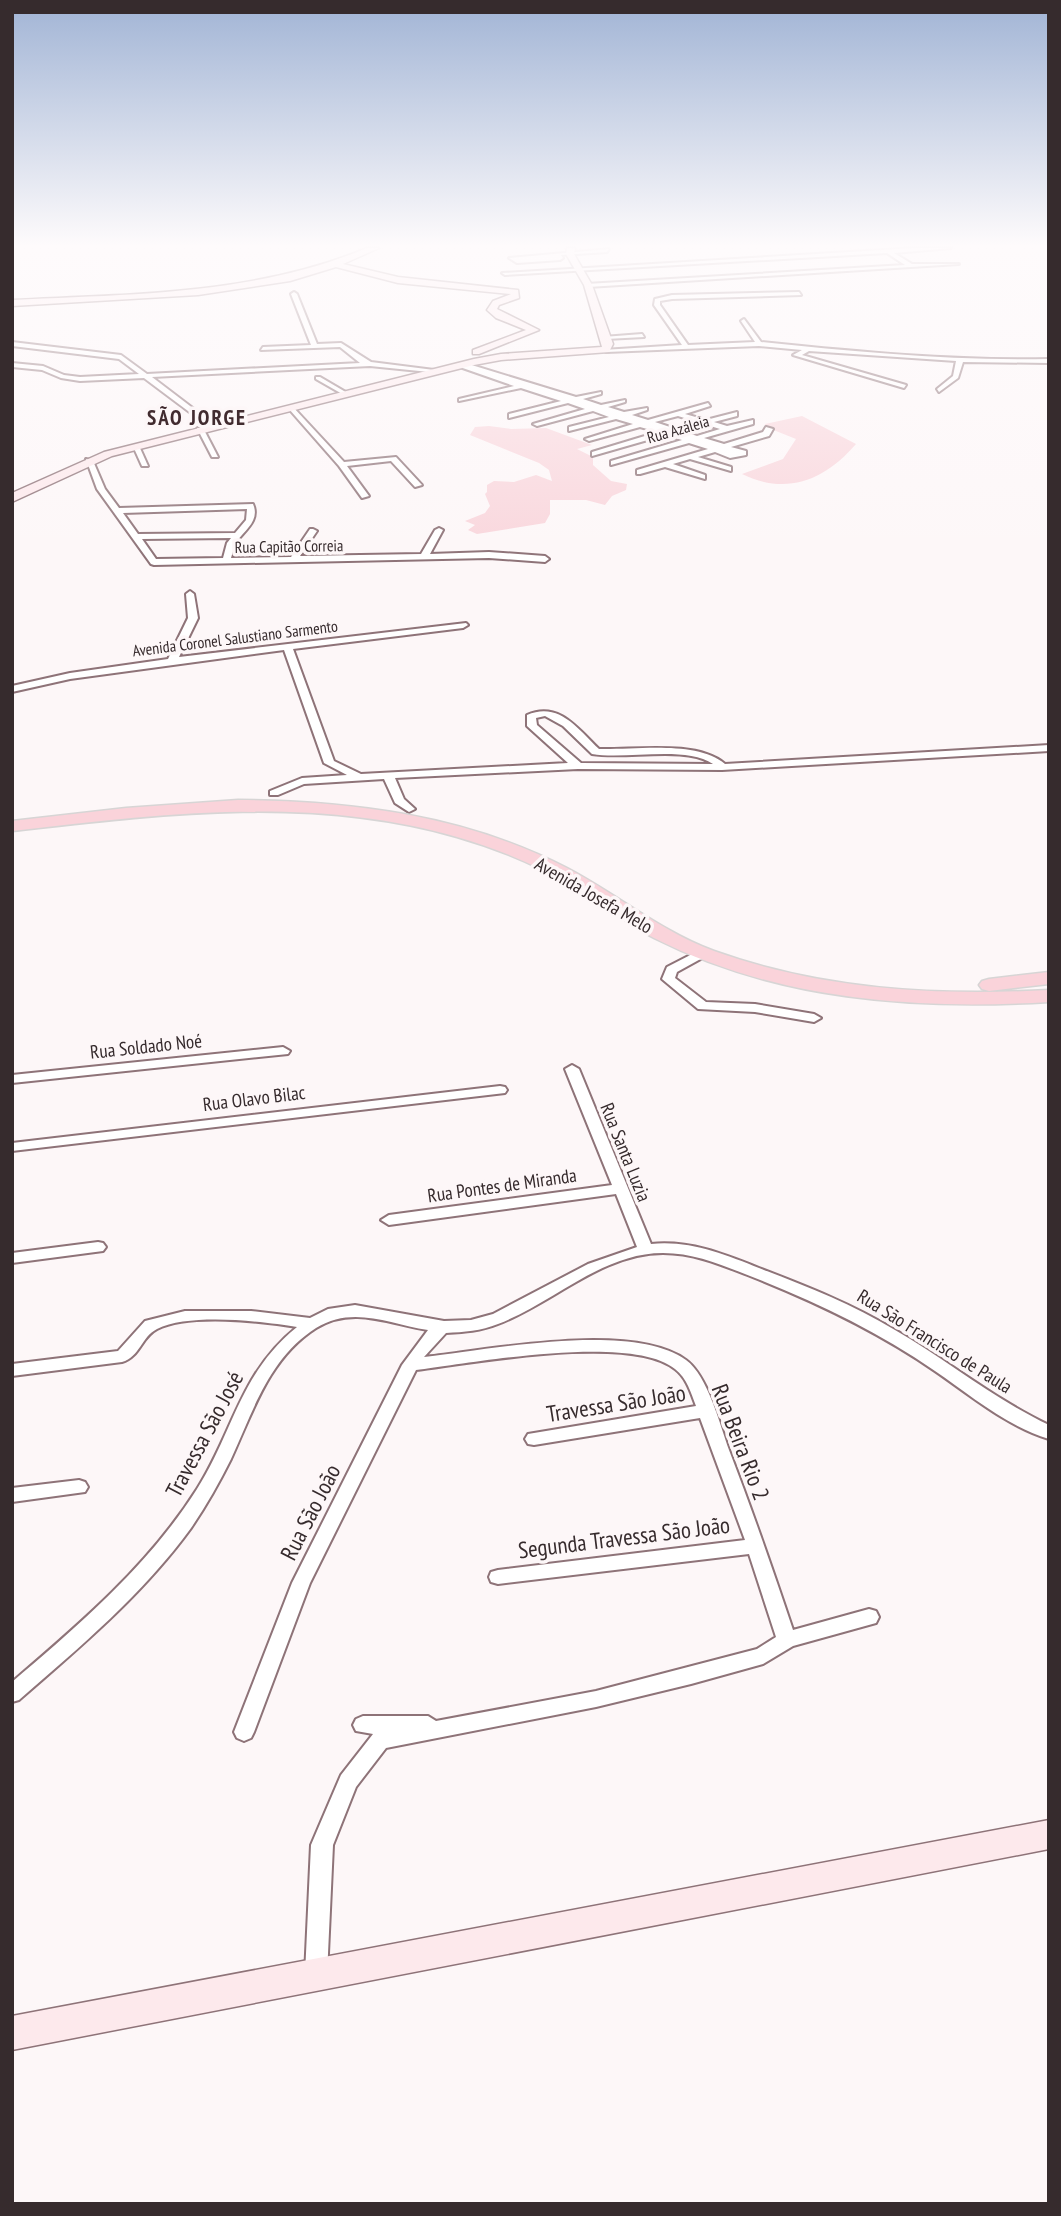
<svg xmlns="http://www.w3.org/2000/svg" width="1061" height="2216" viewBox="0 0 1061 2216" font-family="'PT Sans Narrow',sans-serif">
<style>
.green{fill:#f9d6dc}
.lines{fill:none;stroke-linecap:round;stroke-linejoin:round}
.street-casing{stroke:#8e7378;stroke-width:4}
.secondary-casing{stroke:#8e7378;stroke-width:3}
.primary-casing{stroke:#d7d5d5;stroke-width:3}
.street{fill:#fff;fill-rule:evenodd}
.secondary{fill:#fde9ec;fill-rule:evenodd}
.primary{fill:#fad3da;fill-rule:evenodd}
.labels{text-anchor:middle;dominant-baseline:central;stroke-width:7;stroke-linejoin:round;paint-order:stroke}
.far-street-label{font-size:16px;fill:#362b2d;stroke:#fdf7f8}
.street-label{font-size:19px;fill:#362b2d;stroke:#fdf7f8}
.far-district-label{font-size:21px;font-weight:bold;letter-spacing:2px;fill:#412b2f;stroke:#fdf7f8}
.near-street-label{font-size:23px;fill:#362b2d;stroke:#fdf7f8}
</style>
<rect width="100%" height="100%" fill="#fdf7f8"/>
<g class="green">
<path d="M802,416L856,444C825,480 787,496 742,474L783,459L796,439L766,427L765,424Z"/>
<path d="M489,426L511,429L546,428L592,445L577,449L593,457V465L611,481L627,484L626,490L612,496L605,505L586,500H550V514L545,523L477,534L468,530L475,525L465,521L485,513L490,506L485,494L487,492V485L494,481L514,482L536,475L552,481L549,470L539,463L470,435L475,427Z"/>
</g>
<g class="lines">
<g class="street-casing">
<g id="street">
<path d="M915,248H951L894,253L912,264H959L588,287L586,284L905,265L887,253L505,275L502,273Z"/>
<path d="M609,249L607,252L561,255L563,258L560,260L517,263L509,258Z"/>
<path d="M294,292L297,294L317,344L341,343L371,362L442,371L439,373L370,366L152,377L215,425L212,429L144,378L80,381L61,378L42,370L12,367V363L43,366L64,375L80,377L139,374L119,359L12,346V342L121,355L147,374L360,363L340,347L261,350L263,347L311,345L291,294Z"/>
<path d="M799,292L801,295L672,299L660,301V305L688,345L755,342L741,321L744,319L761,342C857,352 953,361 1049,359V363L963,362L958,378L939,392L937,389L953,376L956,361L809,351L802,355L906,385L904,388L793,355L802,350L759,346L606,352L603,350L682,345L654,305L655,299L672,295Z"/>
<path d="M642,334L644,337L606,339L603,337Z"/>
<path d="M465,363L576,397L601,392V394L583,399L601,405L625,400V402L608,407L624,412L647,408V410L632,415L648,420L708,403L710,406L685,414L706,420L737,412V416L714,422L727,426L753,420V424L704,438L724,444L763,432L766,427L773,429L769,436L731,447L746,451V455L730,458L715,452L698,457L731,467V471L690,459L673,464L705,475V479L665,467L640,474H637V470L708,449L689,443L611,465V461L682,440L665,435L592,456V452L658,432L640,427L589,441L585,439L633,424L616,419L569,431V427L609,417L593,411L537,426L533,424L585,409L568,403L509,418V414L561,401L521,388L459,401V399L514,386L457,366L465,365ZM678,416L720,429L697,436L655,422Z"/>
<path d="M316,377H320L349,394L344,395L316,379Z"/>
<path d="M289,407H293L344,462L396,457L422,485L415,487L391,461L347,466L369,496L362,498L339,466L289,409Z"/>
<path d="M197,428H203L218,457H212Z"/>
<path d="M133,446H139L148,466H142Z"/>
<path d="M86,459L93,461L105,489L119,508L253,504C260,520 246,529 237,541C234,546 233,552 231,558L291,557L310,529H313L317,531L300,556L421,554L435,530L439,528L443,530L430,554L489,552L545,556L549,559L545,562L489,558L154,565L151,564L97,489ZM247,509L246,520L235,533L138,534L123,513ZM231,538L227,543L223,558L156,559L142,539Z"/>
<path d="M190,591L194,594L198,618L179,657L466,623L468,625L463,628L293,649L334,761L361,774L568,763L527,726V715C559,701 578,729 599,749C635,750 697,740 725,764L1049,745V751L722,770L578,769L395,778L404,799L415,809L409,812L395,803L384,779L304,784L278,795H270V791L302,778L347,775L324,763L284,650L70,679L12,692V686L70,673L168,659L188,618L186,594ZM545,716L563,726L592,754C626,760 685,745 713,764L581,763L537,725L536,718Z"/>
<path d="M702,949L708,953L706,956L677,972L675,978L706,1002L755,1004L814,1014L821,1018L814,1022L755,1012L698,1009L662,979L667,967Z"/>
<path d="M283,1047L290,1051L288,1054L12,1083V1075Z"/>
<path d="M572,1065L579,1069L651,1244C689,1240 724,1254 759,1268C806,1286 852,1304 895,1330C947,1360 994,1399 1049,1425V1439C1008,1427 970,1395 935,1371C877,1331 816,1302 750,1276C722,1265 694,1253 663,1253C602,1253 553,1303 498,1324C481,1331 464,1332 446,1333L424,1357C488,1350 632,1321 686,1360C708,1376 720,1425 729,1450C752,1510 773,1570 793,1630L869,1609L876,1611L879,1617L876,1623L793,1646L763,1664L691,1684L596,1707L386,1748L356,1787L333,1845L327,1975L324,1983L316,1986L308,1983L305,1975L311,1845L341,1775L373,1734L356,1731L353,1725L356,1719L363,1716H428L436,1721L596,1691L757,1649L776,1637L749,1554L498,1584L491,1582L489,1577L491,1572L498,1570L745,1540L700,1418L534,1445L528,1444L525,1439L528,1434L696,1406C691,1393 687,1378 675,1369C632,1333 472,1363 416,1370L310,1583L254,1732L251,1738L244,1741L237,1738L234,1732L292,1583L402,1365L428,1330C389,1324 353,1305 316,1328C269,1358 253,1411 231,1459C219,1483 206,1506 191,1528C143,1594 80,1647 19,1700L12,1702V1682C80,1624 149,1565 197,1489C234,1431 239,1374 297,1327C261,1321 189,1313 157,1329C141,1337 140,1357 122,1362L12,1376V1364L118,1351L145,1321L185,1311H251L310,1318L328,1309L355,1305L444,1321L471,1320L493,1314L588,1264L637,1247L616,1194L389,1225L381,1220L389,1215L612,1185L565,1069Z"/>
<path d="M500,1086L505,1087L507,1090L505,1093L12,1151V1143Z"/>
<path d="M98,1242L103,1243L106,1247L103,1251L12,1263V1253Z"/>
<path d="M79,1480L85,1482L88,1487L85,1492L12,1502V1488Z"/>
</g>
</g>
<g class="secondary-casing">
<g id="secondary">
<path d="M367,248H379L343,264L398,277L518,290L519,298L499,305L497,309L539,330L479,354H473V350L526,330L496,318L487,310L493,301L511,294L398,283L336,267L290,281L198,295L12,306V300C133,294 254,295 367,248Z"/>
<path d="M567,248H575L574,254L592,285L613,344L609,352L501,360L474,365L112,456L12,502V493L104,452L474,359L501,354L602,347L584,285L566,254Z"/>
<path d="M1049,1820V1849L12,2050V2016Z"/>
</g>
</g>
<g class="primary-casing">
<g id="primary">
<path d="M238,800C351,801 465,815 567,868C617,894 660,931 714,951C823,990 934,996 1049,990V1002C913,1010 777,1000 654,938C626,924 603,904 576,888C539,866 499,849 457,837C311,795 161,814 12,831V821L126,808Z"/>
<path d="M1049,972V984L989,991L982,989L979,985L982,981L989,979Z"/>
</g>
</g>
<use href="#street" class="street"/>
<use href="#secondary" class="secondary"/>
<use href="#primary" class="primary"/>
</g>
<linearGradient id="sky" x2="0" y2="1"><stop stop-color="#a1b4d5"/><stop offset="0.44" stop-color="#fefbfc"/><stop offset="1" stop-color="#fefbfc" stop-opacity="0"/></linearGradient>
<rect width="1061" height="558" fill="url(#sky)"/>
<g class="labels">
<g class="far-street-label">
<text transform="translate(678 429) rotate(-16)">Rua Azáleia</text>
<text transform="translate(289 546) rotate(-1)">Rua Capitão Correia</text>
<text transform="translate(235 638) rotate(-7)">Avenida Coronel Salustiano Sarmento</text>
</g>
<g class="street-label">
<text transform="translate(594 895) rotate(30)">Avenida Josefa Melo</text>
<text transform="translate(146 1046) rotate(-6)">Rua Soldado Noé</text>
<text transform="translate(254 1098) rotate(-7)">Rua Olavo Bilac</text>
<text transform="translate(626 1152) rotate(68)">Rua Santa Luzia</text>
<text transform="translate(502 1185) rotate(-8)">Rua Pontes de Miranda</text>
<text transform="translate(935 1341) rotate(32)">Rua São Francisco de Paula</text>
</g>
<g class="far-district-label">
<text x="197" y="417">SÃO JORGE</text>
</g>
<g class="near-street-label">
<text transform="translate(616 1403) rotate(-9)">Travessa São João</text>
<text transform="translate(204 1434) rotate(-62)">Travessa São José</text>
<text transform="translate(741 1442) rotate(69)">Rua Beira Rio 2</text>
<text transform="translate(310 1512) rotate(-63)">Rua São João</text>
<text transform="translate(624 1537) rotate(-7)">Segunda Travessa São João</text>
</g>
</g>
<rect width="1061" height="2216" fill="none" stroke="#362b2d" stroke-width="28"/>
</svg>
